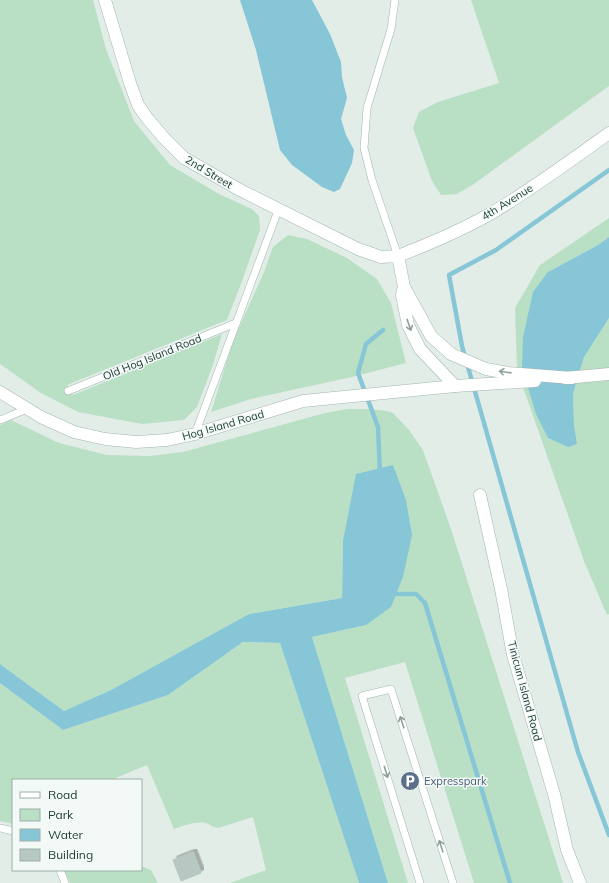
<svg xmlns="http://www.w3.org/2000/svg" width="609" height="883" viewBox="0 0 609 883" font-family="Mulish,sans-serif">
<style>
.green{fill:#b9e0c5}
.water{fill:#86c6d6}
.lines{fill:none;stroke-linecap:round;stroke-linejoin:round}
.stream{stroke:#86c6d6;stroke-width:4.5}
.building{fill:#b7c8c2;stroke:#b4c7c0;filter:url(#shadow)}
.service-casing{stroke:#a4b5b0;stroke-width:8}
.minor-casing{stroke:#a4b5b0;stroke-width:13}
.tertiary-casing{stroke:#a4b5b0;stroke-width:13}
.service{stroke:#fff;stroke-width:7}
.minor{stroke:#fff;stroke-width:12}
.tertiary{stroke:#fff;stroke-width:12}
.oneway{stroke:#909f9c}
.labels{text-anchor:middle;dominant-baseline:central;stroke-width:3;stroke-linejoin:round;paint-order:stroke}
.street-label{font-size:11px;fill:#203f38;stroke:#f2f9f6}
.service-label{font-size:11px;fill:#4e5e75;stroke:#f2f9f6;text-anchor:start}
</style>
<defs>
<filter id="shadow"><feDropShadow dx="3.5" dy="-3.5" stdDeviation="0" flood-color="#0004"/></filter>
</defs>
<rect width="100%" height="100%" fill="#e2ede8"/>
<g class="green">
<path d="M0,0H93L106,49L134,121L170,165L219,194L252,209L259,216L260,230L242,281L227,320L67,385L73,395L222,334L213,365L197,407L184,420L142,424L78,412L41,393L0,364Z"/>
<path d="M471,0H609V86L474,184L457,194L441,195L432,181L413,128L419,112L438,102L499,83Z"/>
<path d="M609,218V237L598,245L548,272L577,444L574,426L573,394L584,357L609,318V614L607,615L584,561L517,370L515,308L540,265Z"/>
<path d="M288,235L307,239L347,258L377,279L391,303L406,363L352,377L251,399L211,412L233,341L264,272L273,247Z"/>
<path d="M347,409H370L387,411L393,413L409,430L423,450L452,532L563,883H474L405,662L345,678L408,883H388L312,637L366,625L343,541L342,598L249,614L111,690L64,711L0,664V425L11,420L59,443L107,455L150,456L183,452L325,413Z"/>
<path d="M243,642L280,643L359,883H230L266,870L253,817L218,828C212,827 211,825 206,823C197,820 183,826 174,829L147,765L111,780H13V824L0,821V683L63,730L168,695Z"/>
<path d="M141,866L151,870L158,883H70L65,871L141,870Z"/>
</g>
<g class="water">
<path d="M240,0H312L330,34L341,62L342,77L347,98L341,119L346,135L354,150L352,163L340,189L334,192L322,187L292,165L280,150L256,50Z"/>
<path d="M609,237V318L584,357L573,394L574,426L577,444L568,447L548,438L536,414L522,368L523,337L533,292L548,272L598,245Z"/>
<path d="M393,465L406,500L412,535L403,577L391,607L366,625L312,637L388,883H359L280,643L243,642L168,695L63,730L0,683V664L64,711L111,690L249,614L342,598L343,541L356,474Z"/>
</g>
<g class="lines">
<g class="stream">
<path d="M609,170L496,250L449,275L462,346L578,752L609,835"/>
<path d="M380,474L378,427L358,373L366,344L383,330"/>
<path d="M391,594H416L425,603L510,883"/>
</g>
</g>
<path class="building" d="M193,852L201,873L181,881L173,860Z"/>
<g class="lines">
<g class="service-casing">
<g id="service">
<path d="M395,0L391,29L367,108L364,148L372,180L398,256"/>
<path d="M68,391L236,323"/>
<path d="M0,420L27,409"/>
<path d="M195,434L279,208"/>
<path d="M0,828L13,831"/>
<path d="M60,870L65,883"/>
<path d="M420,883L362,696L391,689L453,883"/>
</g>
</g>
<g class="minor-casing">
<path id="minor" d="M398,256C429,244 460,231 490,214C531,190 570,161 609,133"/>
</g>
<g class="tertiary-casing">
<g id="tertiary">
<path d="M105,0L130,83L138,105L147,118L164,138L184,158L240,190L358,249L381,257L398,256L404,287L431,336L451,354L486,369L508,373L572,378"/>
<path d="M403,290L402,295L408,325L420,349L455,386"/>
<path d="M565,378L609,374"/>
<path d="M0,392L41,417L74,432L105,439L136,442L167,440L195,434L303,401L455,386L535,381"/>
<path d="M480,495L501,589L513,655L554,794L567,850L580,883"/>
</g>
</g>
<use href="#service" class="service"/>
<use href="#minor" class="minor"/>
<use href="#tertiary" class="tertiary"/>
</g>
<defs><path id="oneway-shaft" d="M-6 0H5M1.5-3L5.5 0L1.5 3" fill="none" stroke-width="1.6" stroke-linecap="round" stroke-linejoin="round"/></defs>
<g class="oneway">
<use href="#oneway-shaft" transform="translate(409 325) rotate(71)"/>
<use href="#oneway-shaft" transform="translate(505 372) rotate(-172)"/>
<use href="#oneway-shaft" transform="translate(402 722) rotate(-108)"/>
<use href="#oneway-shaft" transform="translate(386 772) rotate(73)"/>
<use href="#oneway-shaft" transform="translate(441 846) rotate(-108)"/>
</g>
<defs>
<g id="parking-disc" transform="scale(1)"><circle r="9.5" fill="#5c6f8a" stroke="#f2f9f6"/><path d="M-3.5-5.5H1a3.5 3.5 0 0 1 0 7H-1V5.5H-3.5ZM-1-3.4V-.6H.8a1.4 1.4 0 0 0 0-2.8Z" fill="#fff"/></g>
</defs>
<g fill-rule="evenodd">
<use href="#parking-disc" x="410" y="781"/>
</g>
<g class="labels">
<g class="street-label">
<text transform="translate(209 172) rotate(31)">2nd Street</text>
<text transform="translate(507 202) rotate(-32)">4th Avenue</text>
<text transform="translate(152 357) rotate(-22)">Old Hog Island Road</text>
<text transform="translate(223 425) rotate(-16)">Hog Island Road</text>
<text transform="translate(525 691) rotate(75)">Tinicum Island Road</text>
</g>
<g class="service-label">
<text x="424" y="781">Expresspark</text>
</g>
</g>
<rect x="12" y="779" width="130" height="92" fill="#f2f9f6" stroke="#9eafaa"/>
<rect x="20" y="792" width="20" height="6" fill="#ffffff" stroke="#9eafaa"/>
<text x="48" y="799" font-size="12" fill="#203f38">Road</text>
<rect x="20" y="809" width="20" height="12" fill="#b9e0c5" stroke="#9eafaa"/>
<text x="48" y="819" font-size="12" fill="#203f38">Park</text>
<rect x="20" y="829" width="20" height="12" fill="#86c6d6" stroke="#9eafaa"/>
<text x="48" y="839" font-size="12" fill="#203f38">Water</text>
<rect x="20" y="849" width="20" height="12" fill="#b7c8c2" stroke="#9eafaa"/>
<text x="48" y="859" font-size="12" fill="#203f38">Building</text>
</svg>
